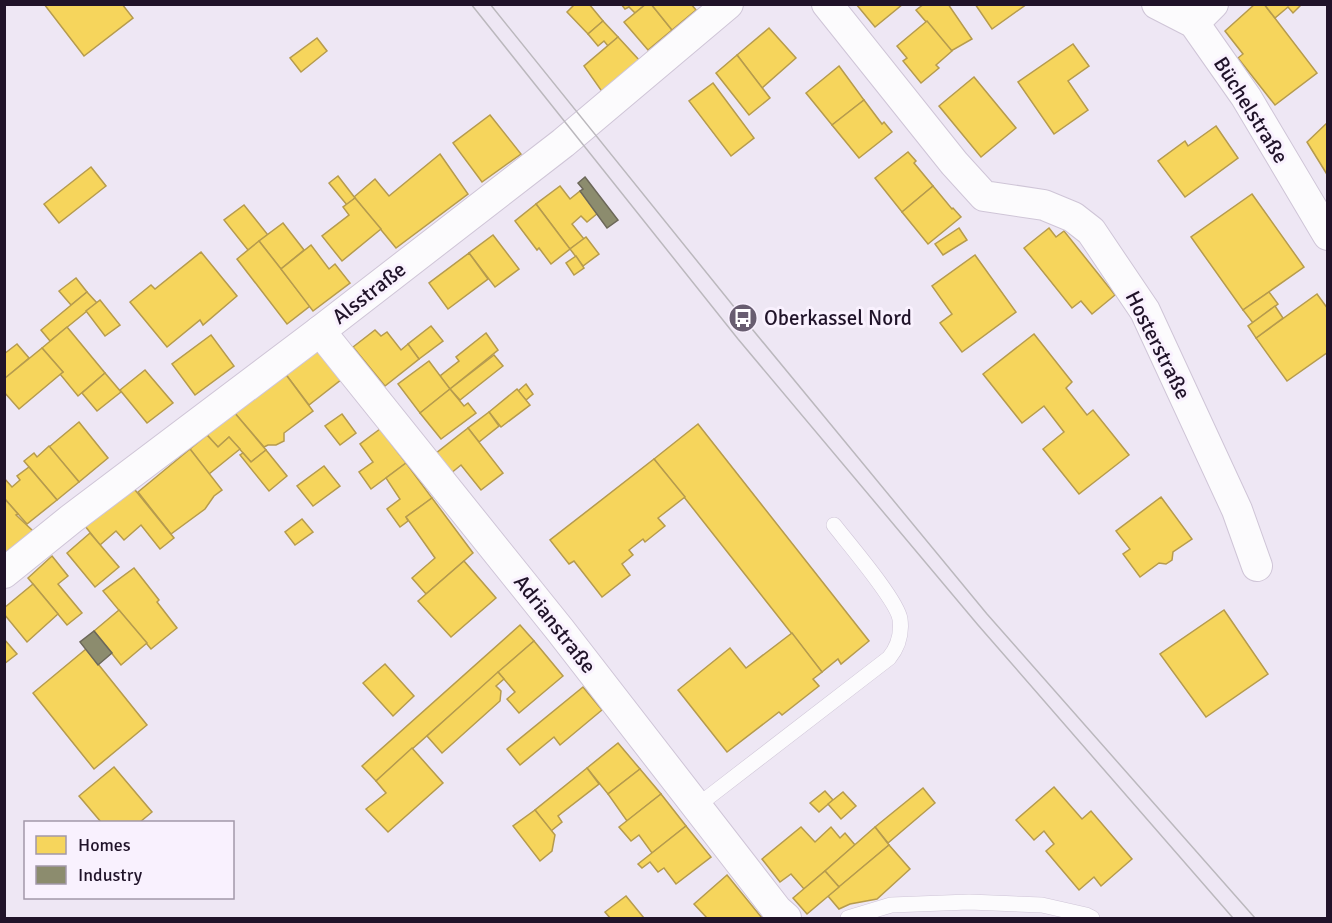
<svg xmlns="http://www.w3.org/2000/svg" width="1332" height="923" viewBox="0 0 1332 923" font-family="Signika,sans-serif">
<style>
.homes{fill:#f6d55c;stroke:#b69b4d;stroke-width:1.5}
.industry{fill:#8c8c6e;stroke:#6c6859;stroke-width:1.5}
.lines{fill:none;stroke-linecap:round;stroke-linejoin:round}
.lane-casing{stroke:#cfc5d7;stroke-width:16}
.street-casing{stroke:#cfc5d7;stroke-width:32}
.lane{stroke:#fcfbfd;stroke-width:15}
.street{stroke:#fcfbfd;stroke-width:30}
.tram{stroke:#bbb8bd;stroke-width:1.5}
.labels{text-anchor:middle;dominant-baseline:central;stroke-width:6;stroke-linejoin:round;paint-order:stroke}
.street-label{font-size:21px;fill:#201329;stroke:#f9f1fe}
.poi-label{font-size:21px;fill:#201329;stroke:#f9f1fe;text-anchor:start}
</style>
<rect width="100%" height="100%" fill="#eee7f4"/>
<g class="homes">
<path d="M44,4H122L133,18L84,56Z"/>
<path d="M575,4H589L603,21L588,34L567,12Z"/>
<path d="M621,4H646L635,13L629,7L625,9Z"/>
<path d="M646,4H651L672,30L648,50L624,22Z"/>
<path d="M651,4H691L696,10L672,30Z"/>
<path d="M856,4H903L875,27Z"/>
<path d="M924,4H948L972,39L951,51L916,10Z"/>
<path d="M975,4H1027L992,29Z"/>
<path d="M1255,4H1264L1317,73L1275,105L1238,58L1243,54L1225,31Z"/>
<path d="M1264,4H1302L1293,13L1288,7L1275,18Z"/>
<path d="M603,21L618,37L608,46L604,41L598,46L588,34Z"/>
<path d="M927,21L952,51L936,65L939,68L921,83L903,61L907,58L897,46Z"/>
<path d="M769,28L796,58L762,88L737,55Z"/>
<path d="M618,37L640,61L603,93L584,66Z"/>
<path d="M317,38L327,51L301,72L290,58Z"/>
<path d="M1073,44L1089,66L1068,81L1088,110L1054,134L1018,82Z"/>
<path d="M737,55L770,98L749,115L716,73Z"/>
<path d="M839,66L864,100L832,125L806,93Z"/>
<path d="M974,77L1016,128L981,157L939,106Z"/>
<path d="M713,83L754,138L731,156L689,101Z"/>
<path d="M864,100L882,124L884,122L892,132L859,158L832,125Z"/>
<path d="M490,115L521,154L482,182L453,143Z"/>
<path d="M1328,122V176L1307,142Z"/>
<path d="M1216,126L1238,158L1185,197L1158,161L1185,141L1188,146Z"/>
<path d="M908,152L916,161L914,163L933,186L902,212L875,178Z"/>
<path d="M440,154L468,194L396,248L354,197L375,179L389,196Z"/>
<path d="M91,167L106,186L59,223L44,204Z"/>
<path d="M338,176L355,198L347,205L329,183Z"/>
<path d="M560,186L570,199L580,191L598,213L587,222L581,216L572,224L584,239L570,249L536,204Z"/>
<path d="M933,186L952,209L953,208L961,217L928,244L902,212Z"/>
<path d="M1252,194L1304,267L1243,310L1191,237Z"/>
<path d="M355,198L381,229L342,261L322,236L349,215L343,207Z"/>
<path d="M536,204L570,249L551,264L539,248L537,250L515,221Z"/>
<path d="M244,205L268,235L248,250L224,220Z"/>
<path d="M283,223L304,250L281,269L259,241Z"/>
<path d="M959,228L967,240L943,255L935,244Z"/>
<path d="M1049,228L1056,237L1064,231L1115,295L1092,314L1081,301L1072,308L1024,248Z"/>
<path d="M493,235L519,269L495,287L469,253Z"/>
<path d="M586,237L599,254L583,266L570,249Z"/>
<path d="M259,241L310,306L287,324L237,259Z"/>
<path d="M311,245L329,269L335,264L350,283L313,311L281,269Z"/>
<path d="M201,252L237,296L203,325L200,320L167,347L130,302L151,285L155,289Z"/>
<path d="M469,253L488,279L448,309L429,283Z"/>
<path d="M975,255L1016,312L962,352L940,323L952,314L932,286Z"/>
<path d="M576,256L584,268L574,275L566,263Z"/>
<path d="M76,278L87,292L71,305L59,291Z"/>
<path d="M87,292L97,303L50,341L41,330Z"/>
<path d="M1269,292L1278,304L1253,323L1243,310Z"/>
<path d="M1317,294L1328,309V352L1287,381L1256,338Z"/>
<path d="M100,300L120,325L105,336L86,311Z"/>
<path d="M1275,306L1283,318L1256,338L1248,326Z"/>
<path d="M431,326L443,341L419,359L408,344Z"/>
<path d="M67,327L105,373L78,396L60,374L63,372L42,348Z"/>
<path d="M375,330L381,336L387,332L401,350L408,344L419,359L385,386L353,347Z"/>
<path d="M486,333L498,350L450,389L440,376L459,361L456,357Z"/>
<path d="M1034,334L1072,382L1066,388L1087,415L1093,410L1129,455L1079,494L1043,449L1064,432L1044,406L1022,423L983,374Z"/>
<path d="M211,335L234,366L195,395L172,364Z"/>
<path d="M17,344L29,358L4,379V354Z"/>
<path d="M318,346L342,379L309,405L284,372Z"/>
<path d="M42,348L63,372L19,409L4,392V379Z"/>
<path d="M494,355L503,366L460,400L450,389Z"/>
<path d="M429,361L450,389L420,413L398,384Z"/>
<path d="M145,370L173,403L147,423L120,390Z"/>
<path d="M284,372L313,411L284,433V441L276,445H268L264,447L233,411Z"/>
<path d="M105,373L121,392L97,411L82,393Z"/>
<path d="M526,384L533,394L526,400L518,391Z"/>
<path d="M450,389L464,406L468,403L476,413L441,439L420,413Z"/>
<path d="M517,389L530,405L501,427L489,412Z"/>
<path d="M228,405L266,450L251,462L229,437L218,447L207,435Z"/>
<path d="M489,412L499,426L479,442L468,428Z"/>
<path d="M342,414L356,433L340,445L325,426Z"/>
<path d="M79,422L108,458L79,482L49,447Z"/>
<path d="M698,424L869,641L841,664L838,659L822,672L654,459Z"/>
<path d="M468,428L503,473L481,490L461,465L450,474L435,454Z"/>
<path d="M380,429L406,463L371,489L359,472L373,462L360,444Z"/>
<path d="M207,435L218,447L229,437L240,449L209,474L190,449Z"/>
<path d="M49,446L79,482L57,500L24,461L34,453L37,457Z"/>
<path d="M190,449L222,490L214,496L205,509L171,534L138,492Z"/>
<path d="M266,450L287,476L269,491L240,455L243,453L251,462Z"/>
<path d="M654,459L685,497L658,518L665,526L645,542L643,539L629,550L633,555L622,564L630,575L602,597L574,561L569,564L550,540Z"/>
<path d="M406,463L432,498L406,517L408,521L400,527L387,509L400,499L386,478Z"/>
<path d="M324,466L340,486L313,506L297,486Z"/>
<path d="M29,467L57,500L27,524L4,498V478L12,487L20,480L17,476Z"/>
<path d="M131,485L174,538L160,549L141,525L124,540L116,531L100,545L85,526Z"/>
<path d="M1161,497L1192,539L1173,552L1172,560L1166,564L1159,563L1140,577L1123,554L1130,549L1116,531Z"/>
<path d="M4,498L18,514L16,515L33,531L4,556Z"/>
<path d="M432,498L473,553L426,594L412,578L435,558L406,517Z"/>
<path d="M302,519L313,532L295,545L285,532Z"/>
<path d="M90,533L119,567L95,587L67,553Z"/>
<path d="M52,556L68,576L58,584L82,613L67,625L28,578Z"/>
<path d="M464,561L496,598L451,637L418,601Z"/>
<path d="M134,568L159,600L157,602L177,628L151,649L103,591Z"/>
<path d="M33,584L58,614L27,642L4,614V608Z"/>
<path d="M119,610L147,643L121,665L94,631Z"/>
<path d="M1224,610L1268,674L1206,717L1160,654Z"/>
<path d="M520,625L534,641L376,781L362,766Z"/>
<path d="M792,633L822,672L813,679L819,686L782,715L779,712L727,752L678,690L730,648L746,668Z"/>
<path d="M4,639L17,654L4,664Z"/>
<path d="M534,641L563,676L519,713L507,699L515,692L498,672Z"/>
<path d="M86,649L147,725L94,769L33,693Z"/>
<path d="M385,664L414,696L393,716L363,683Z"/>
<path d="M498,672L504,679L496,686L501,691L500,701L442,753L427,736Z"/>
<path d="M583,687L602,710L560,745L554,737L520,765L507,749Z"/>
<path d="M618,743L640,769L608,794L587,768Z"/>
<path d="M412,748L443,783L388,832L366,809L386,793L376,781Z"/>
<path d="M114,767L152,812L140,822H101L79,796Z"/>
<path d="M587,768L599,784L558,816L562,822L551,831L535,810Z"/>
<path d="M640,769L661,794L627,821L608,794Z"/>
<path d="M1054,787L1082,819L1091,811L1132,859L1101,886L1094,877L1079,890L1046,851L1054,844L1044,831L1034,840L1016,820Z"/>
<path d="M923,788L935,803L888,843L875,827Z"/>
<path d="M825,791L833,800L819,812L810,803Z"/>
<path d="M843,792L856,806L841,819L828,804Z"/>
<path d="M661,794L686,826L652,853L639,835L631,841L619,827Z"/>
<path d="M535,810L555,835L552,851L540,861L513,826Z"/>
<path d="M686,826L711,857L676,884L664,868L658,872L650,862L642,868L638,864Z"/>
<path d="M801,827L815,842L831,827L840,838L845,833L855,845L804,889L791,874L780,882L762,859Z"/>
<path d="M875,827L889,845L839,887L825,871Z"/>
<path d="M889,845L910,869L877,899L850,904L839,909L828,896Z"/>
<path d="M825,871L839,887L807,914L793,898Z"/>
<path d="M727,875L762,918H707L694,904Z"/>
<path d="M626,896L644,918H610L605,912Z"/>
</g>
<g class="industry">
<path d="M585,177L618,220L607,228L580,191L583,189L578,183Z"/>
<path d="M94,631L112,653L98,665L80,642Z"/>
</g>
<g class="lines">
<g class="lane-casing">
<g id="lane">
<path d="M697,806L889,658C898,647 902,634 900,619C897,600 848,543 834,525"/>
<path d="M848,918L891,905L969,902L1042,905L1086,915L1092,918"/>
</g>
</g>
<g class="street-casing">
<g id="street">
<path d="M827,4L954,163L984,196L1044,205L1073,217L1091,231L1145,311L1237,510L1257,566"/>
<path d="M1157,4L1194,23L1246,97L1328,235"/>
<path d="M1194,23L1213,4"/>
<path d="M320,331L560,630L777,910L786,918"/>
<path d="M4,573L71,519L320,331L563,143L728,4"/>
</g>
</g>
<use href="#lane" class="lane"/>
<use href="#street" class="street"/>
<g class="tram">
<path d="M471,4L738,339L978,625L1233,918"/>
<path d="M490,4L743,318L987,614L1255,918"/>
</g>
</g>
<defs>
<g id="bus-disc" transform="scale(1.5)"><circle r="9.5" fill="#685d70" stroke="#f9f1fe"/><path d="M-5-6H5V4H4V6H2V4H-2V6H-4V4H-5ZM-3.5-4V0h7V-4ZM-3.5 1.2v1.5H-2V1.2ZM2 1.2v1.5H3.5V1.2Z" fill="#fff"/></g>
</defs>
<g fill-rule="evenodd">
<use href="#bus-disc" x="743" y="318"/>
</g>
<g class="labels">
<g class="street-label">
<text transform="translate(1251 110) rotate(58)">Büchelstraße</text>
<text transform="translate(369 293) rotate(-38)">Alsstraße</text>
<text transform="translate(1158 345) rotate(63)">Hosterstraße</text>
<text transform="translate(555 624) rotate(52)">Adrianstraße</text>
</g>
<g class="poi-label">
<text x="764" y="318">Oberkassel Nord</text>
</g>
</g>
<rect width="1332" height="923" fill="none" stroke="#201329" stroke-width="12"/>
<rect x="24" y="821" width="210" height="78" fill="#f9f1fe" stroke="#a298a9" stroke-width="1.5"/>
<rect x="36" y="836" width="30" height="18" fill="#f6d55c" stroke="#a298a9" stroke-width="1.5"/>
<text x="78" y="851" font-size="18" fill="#201329">Homes</text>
<rect x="36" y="866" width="30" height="18" fill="#8c8c6e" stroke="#a298a9" stroke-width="1.5"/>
<text x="78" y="881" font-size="18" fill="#201329">Industry</text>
</svg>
